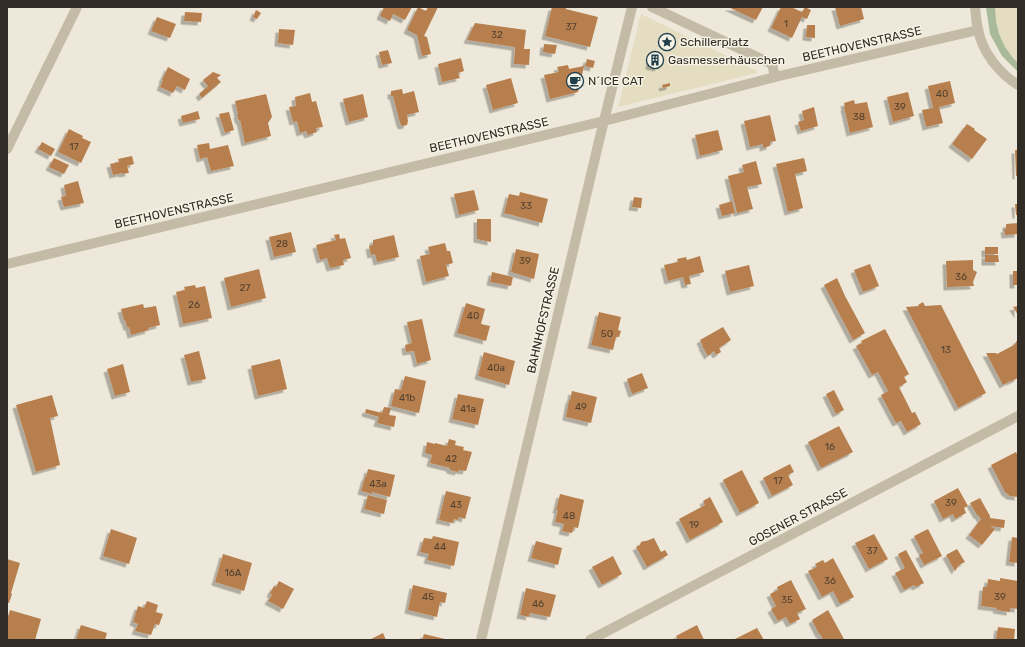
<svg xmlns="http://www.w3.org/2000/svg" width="1025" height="647" viewBox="0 0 1025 647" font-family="Rubik,sans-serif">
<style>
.green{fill:#a9ba9b}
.plaza{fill:#e4ddc1}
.building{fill:#b77f4d;filter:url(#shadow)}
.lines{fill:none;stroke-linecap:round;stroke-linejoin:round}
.street{stroke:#c4bba6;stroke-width:10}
.labels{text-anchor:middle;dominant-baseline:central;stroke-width:3;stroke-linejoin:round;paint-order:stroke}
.number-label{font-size:10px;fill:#524130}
.poi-label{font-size:12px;fill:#312c26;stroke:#f6f2e4;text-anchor:start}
.street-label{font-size:12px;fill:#312c26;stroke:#f6f2e4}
</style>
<defs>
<filter id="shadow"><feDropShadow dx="-3.5" dy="3.5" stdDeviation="0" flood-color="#0004"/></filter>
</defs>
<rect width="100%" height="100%" fill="#ede8d9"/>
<path class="green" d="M986,7H1018V72L1002,56L990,34Z"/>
<g class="plaza">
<path d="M995,7H1018V63L1013,58L1005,47L999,34L996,21Z"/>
<path d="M641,14L757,71V73L618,107Z"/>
</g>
<g class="building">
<path d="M384,7H412L405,20L393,14L390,21L380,16Z"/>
<path d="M418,7L426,11L428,7H438L424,36L427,37L431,54L422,56L417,35L407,30Z"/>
<path d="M552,7H566V9L598,17L590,47L545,36Z"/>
<path d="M728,7H763L756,20Z"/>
<path d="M781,7H791L802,12L805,7L811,10L807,19L802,17L792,38L771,28Z"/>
<path d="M835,7H861L864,19L840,26Z"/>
<path d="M256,10L261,13L257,19L253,17Z"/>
<path d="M185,12L202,13L201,22L184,21Z"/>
<path d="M157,17L176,24L170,38L151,31Z"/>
<path d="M475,23L526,30L524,49H530L529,65L514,64L515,47L467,40Z"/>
<path d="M807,25H815V38L806,37Z"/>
<path d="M279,29L295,30L293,45L278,43Z"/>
<path d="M544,44L557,45L555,54L543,52Z"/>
<path d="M388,50L392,63L382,65L379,52Z"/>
<path d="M652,51L662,54L658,68L649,66Z"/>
<path d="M461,58L464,71L458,73L460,78L442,82L438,64Z"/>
<path d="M587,59L595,61L593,68L585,66Z"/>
<path d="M568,65L569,69L584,66L578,92L550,99L544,75L559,72L557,67Z"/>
<path d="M168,67L190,79L185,90L177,86L173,93L160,87L163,80H162Z"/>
<path d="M213,72L221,75L217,78L221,82L202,98L199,94L208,86L203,80Z"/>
<path d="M511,78L518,103L493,110L486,85Z"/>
<path d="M950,81L955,103L939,107L943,123L926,127L922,110L933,108L928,86Z"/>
<path d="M670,83V86L663,88L662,85Z"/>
<path d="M402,89L403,94L414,91L419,112L407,115L408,121L407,125L402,126L400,123L393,96H391V91Z"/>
<path d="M908,92L914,116L893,122L887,97Z"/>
<path d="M310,93L312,102L316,101L323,127L316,128L317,132L308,135L306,131L300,133L297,121L293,122L289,107L296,106L295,97Z"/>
<path d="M266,94L272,117L268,123L271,136L245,143L240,120L239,121L237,115L238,114L235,101Z"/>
<path d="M363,94L368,117L349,122L343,99Z"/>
<path d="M854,100L855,104L867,102L873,127L850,133L844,107H845L844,103Z"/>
<path d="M814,107L818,126L801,131L798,122L804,120L802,111Z"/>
<path d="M198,111L200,119L183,123L181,116Z"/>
<path d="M229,112L234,130L225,133L219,114Z"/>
<path d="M770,115L776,141L770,142V146L763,148V144L750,147L744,121Z"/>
<path d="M967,124L975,129L974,130L987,139L972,159L952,144Z"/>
<path d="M69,129L83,136L82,138L91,142L81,163L58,152Z"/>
<path d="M718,130L723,150L700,156L695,135Z"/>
<path d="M42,142L55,149L51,156L38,149Z"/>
<path d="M209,143L210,149L228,145L234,166L211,171L207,157L200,159L197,145Z"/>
<path d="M1015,150H1018V176H1016Z"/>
<path d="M132,156L134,164L127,166L129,173L122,174V173L113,175L110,164L119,162L118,159Z"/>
<path d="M54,158L69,165L64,174L49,167Z"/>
<path d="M804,158L807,171L795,174L803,208L788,212L776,164Z"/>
<path d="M756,161L762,184L747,187L753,209L737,213L728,176L744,172L742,165Z"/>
<path d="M78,181L84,203L64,207L61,197L66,196L64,185Z"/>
<path d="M474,190L479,210L459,215L454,194Z"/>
<path d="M520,192L548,199L542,223L504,213L509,194L519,196Z"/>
<path d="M634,197L642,198L641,208L632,207Z"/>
<path d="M732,201L735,213L722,216L719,205Z"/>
<path d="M1015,204H1018V215H1016Z"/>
<path d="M477,219H491V242L477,239Z"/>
<path d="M1018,223V234L1005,235L1004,229H1006V224Z"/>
<path d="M291,232L296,252L274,257L269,237Z"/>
<path d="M339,234L340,239L345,238L351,258L343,260L344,265L330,268L327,258L320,260L316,245L336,240L334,235Z"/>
<path d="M394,235L399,257L377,262L375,254L371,255L369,246L373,245V240Z"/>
<path d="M445,243L447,251H450L453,263L446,265L449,276L426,282L420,256L430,254L428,247Z"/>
<rect x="985" y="247" width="13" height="7"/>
<path d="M516,249L539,254L534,279L511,272Z"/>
<path d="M985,255H998L999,262H985Z"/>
<path d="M700,256L704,272L689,276L691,284L685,285L683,277L668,281L664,265L678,262L677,259L686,257L687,260Z"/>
<path d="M973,260V270L977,272L973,282L974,286L947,287L946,261Z"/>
<path d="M870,264L879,286L863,292L854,270Z"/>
<path d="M749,265L754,286L730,292L725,271Z"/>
<path d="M259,269L266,298L231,307L224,278Z"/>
<rect x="1013" y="271" width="5" height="14"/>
<path d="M492,272L513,277L511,286L490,282Z"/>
<path d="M837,278L845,296L865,333L853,340L824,285Z"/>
<path d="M195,285L196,288L205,286L212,318L183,324L176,292L185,290L184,287Z"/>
<path d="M923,302L925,306L941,305L986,393L958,408L906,307L919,306L918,305Z"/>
<path d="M466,303L485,309L481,324L490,326L486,341L457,333Z"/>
<path d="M143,304L144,308L156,306L160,325L148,328L149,330L131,335L129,327H127L125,320H124L121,309Z"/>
<path d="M1018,306V315L1013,307Z"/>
<path d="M599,312L621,317L618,330L621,331L619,337H616L613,350L591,345Z"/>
<path d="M422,319L431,360L417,364L414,351L406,352L405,345L412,343L407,322Z"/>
<path d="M723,327L731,340L719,348L721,352L716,355L714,351L708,356L702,346H703L700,340Z"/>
<path d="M885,329L909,374L904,377L907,382L899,387L912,413L915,412L921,424L907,432L901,421L896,423L881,395L888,391L878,372L872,375L856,346L862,343L861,341Z"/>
<path d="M1018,339V378L1010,382V381L1003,385L986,353H996L997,354L1014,345Z"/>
<path d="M199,351L206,379L191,382L184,355Z"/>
<path d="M484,352L515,361L509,385L478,376Z"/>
<path d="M280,359L287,389L258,396L251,366Z"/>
<path d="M123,364L130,392L115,396L107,369Z"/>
<path d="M642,373L648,388L632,394L627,379Z"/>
<path d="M405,376L426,381L419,413L391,406L395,389L401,390Z"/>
<path d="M834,390L844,410L836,414L826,394Z"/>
<path d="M572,391L597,397L591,423L566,417L569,400H570Z"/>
<path d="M458,394L484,399L478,425L452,419Z"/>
<path d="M52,395L58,416L50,418L60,465L36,472L16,405Z"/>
<path d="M384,407L391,408L389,415L396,416L394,427L377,423L379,417L365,413L366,409L382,413Z"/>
<path d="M839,426L853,452L821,468L808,442Z"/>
<path d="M449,439L456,441L455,445L464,447L463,450L472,452L466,471L459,470L458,472L450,470V468L430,463L432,455L425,453L427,442L435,444V443L447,446Z"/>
<path d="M1016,452L1018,456V497L1010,496L1005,492L991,465Z"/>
<path d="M790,464L794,472L788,475L793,485L772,496L763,478Z"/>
<path d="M368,469L395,475L390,497L372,492V494L361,491L365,477H366Z"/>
<path d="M742,470L759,503L740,513L723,480Z"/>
<path d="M958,488L968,506L964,508L966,513L955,519L953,514L943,519L934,501Z"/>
<path d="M446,491L471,497L465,519L459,517L458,520L454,519L453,523L439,520Z"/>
<path d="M560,494L584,500L578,528L574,527L572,533L562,531L564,524L555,522L558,510H556Z"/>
<path d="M368,495L387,500L384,514L364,509Z"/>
<path d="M710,497L723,522L690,540L679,519L705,505L703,501Z"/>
<path d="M980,498L990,516V518L1005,520L1004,528L990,526L995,529L982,545L969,535L981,519L978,515H977L970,503Z"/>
<path d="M111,529L137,538L129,564L103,556Z"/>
<path d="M928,529L942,556L924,565L919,555L923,553L914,536Z"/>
<path d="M874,534L888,559L869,569L855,543Z"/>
<path d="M433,536L459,542L454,566L427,560L429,554L420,552L424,538L432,539Z"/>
<path d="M1012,537L1018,538V563L1009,562Z"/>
<path d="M654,538L661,552L665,550L668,555L647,567L636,547L640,545L641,542L644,541H646Z"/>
<path d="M536,541L562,548L558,565L531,558Z"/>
<path d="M957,549L965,562L959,565L955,571L946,555Z"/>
<path d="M906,550L924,583L916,587L914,585L904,590L895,573L905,568L898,554Z"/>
<path d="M223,554L252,563L244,591L215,582Z"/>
<path d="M613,556L622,574L602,585L592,567Z"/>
<path d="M833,558L854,597L840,604L833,591L822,597L808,571L817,567L815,564L823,560L825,563Z"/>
<path d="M7,559L20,563L11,593L12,594L9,603H7Z"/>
<path d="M1000,578L1018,581V609L1010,608V612L996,610L997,608L981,606L983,587H987L988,579L1000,581Z"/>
<path d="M791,580L806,609L797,613L800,619L790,624L786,617L778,621L771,609L776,606L770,594L778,590L777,587Z"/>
<path d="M279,581L294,589L283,609L268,601L272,595L270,593L274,586L276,587Z"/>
<path d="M413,585L447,593L445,603L440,602L437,617L408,610Z"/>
<path d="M526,588L556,595L550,617L530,613L529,617L520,615Z"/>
<path d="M147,601L158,605L156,612L163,614L159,625L155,624L151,635L135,631L138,624L133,622L138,606L144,608Z"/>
<path d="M10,610L41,619L35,640L7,639V621Z"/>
<path d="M828,610L844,639L842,640H823L820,634H819L812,620Z"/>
<path d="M81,625L107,633L105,640H76Z"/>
<path d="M697,625L704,640H678L676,636Z"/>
<path d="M998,627L1015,629L1014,640H996Z"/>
<path d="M757,628L764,640H733Z"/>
<path d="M383,633L386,640H369Z"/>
<path d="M424,634L445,639L444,640H422Z"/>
</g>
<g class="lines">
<g class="street">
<path d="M652,7L772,64L775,77"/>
<path d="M975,7C976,14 976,22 978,29C982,52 999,73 1018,85"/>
<path d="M7,149L77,7"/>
<path d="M7,264L604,121L775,77L978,30"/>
<path d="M481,640L599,141L632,7"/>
<path d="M590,640L1018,416"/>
</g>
</g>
<defs>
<g id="sight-ring" transform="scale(0.9)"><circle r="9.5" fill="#f6f2e4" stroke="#21404d" stroke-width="1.5"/><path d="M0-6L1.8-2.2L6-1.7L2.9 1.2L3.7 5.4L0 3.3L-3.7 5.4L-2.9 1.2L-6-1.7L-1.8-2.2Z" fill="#21404d"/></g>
<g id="building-ring" transform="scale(0.9)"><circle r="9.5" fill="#f6f2e4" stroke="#21404d" stroke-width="1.5"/><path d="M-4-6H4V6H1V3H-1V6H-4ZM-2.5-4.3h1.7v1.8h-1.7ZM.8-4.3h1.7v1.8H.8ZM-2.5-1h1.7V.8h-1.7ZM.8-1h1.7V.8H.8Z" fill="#21404d"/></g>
<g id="cafe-ring" transform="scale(0.9)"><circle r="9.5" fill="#f6f2e4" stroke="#21404d" stroke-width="1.5"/><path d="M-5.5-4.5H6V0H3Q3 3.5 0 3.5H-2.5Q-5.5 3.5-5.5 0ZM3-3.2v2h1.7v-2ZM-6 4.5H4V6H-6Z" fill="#21404d"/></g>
</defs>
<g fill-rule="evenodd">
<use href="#sight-ring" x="667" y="42"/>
<use href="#building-ring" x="655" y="60"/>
<use href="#cafe-ring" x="575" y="81"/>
</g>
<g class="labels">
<g class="number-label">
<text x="786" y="24">1</text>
<text x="571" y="27">37</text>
<text x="497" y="35">32</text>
<text x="942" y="94">40</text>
<text x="900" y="107">39</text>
<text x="859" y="117">38</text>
<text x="74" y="147">17</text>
<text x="526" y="206">33</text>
<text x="282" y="244">28</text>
<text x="525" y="261">39</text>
<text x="961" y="277">36</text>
<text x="245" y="288">27</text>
<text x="194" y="305">26</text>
<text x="473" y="316">40</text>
<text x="607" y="334">50</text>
<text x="946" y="350">13</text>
<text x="496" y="368">40a</text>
<text x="407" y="398">41b</text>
<text x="581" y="407">49</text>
<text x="468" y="409">41a</text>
<text x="830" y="447">16</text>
<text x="451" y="459">42</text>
<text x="778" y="481">17</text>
<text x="378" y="484">43a</text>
<text x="951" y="503">39</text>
<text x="456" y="505">43</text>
<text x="569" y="516">48</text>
<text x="694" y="525">19</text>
<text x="440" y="547">44</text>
<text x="872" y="551">37</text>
<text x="233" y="573">16A</text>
<text x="830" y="581">36</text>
<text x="428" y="597">45</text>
<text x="1000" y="597">39</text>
<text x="787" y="600">35</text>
<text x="538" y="604">46</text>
</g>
<g class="poi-label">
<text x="680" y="42">Schillerplatz</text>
<text x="668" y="60">Gasmesserhäuschen</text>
<text x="588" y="81">N´ICE CAT</text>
</g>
<g class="street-label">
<text transform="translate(862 44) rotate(-13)">BEETHOVENSTRASSE</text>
<text transform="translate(489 135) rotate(-13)">BEETHOVENSTRASSE</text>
<text transform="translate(174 211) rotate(-13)">BEETHOVENSTRASSE</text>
<text transform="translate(543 320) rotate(-77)">BAHNHOFSTRASSE</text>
<text transform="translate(798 517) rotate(-28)">GOSENER STRASSE</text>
</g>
</g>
<rect width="1025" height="647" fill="none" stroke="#312c26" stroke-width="16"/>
</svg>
